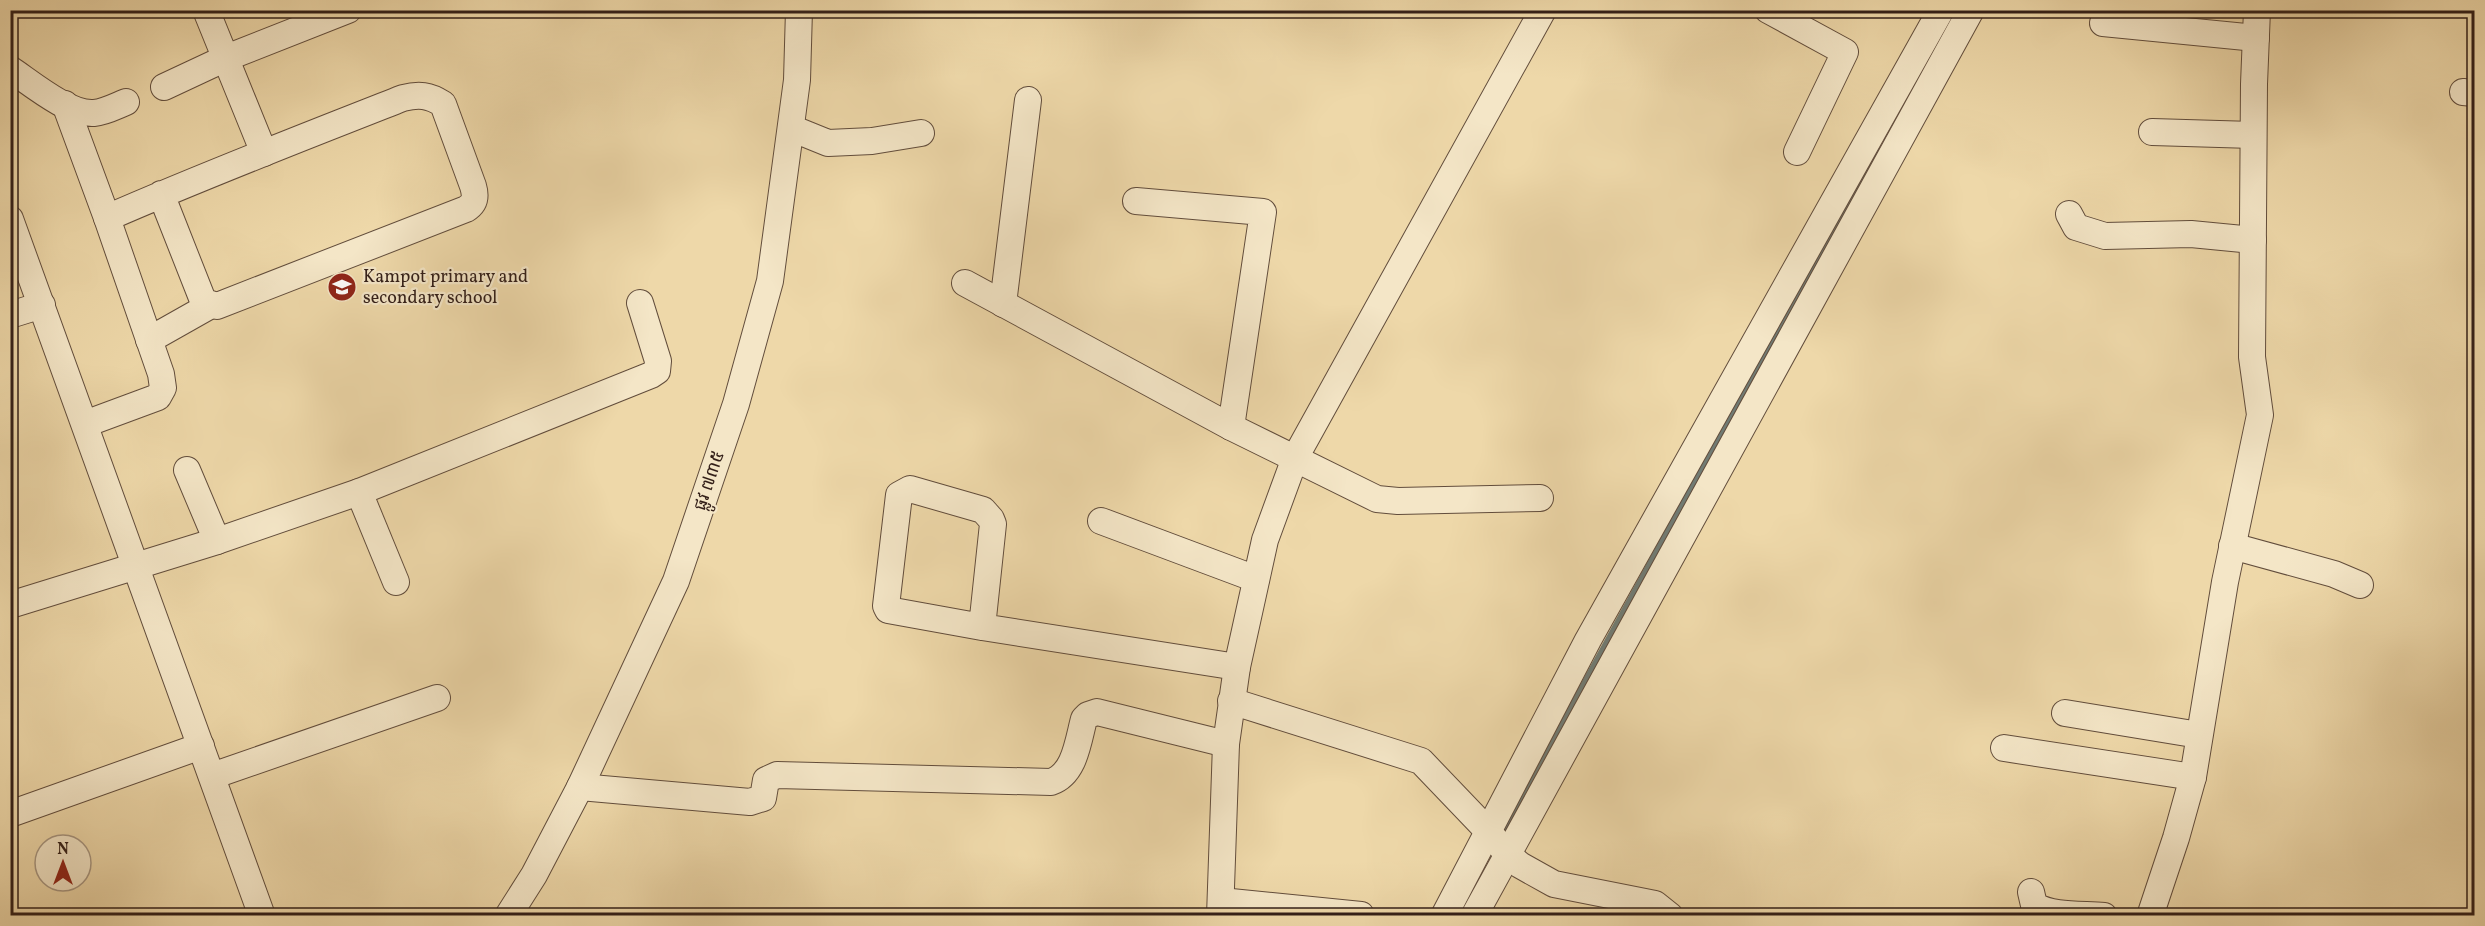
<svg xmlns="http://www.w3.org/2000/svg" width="2485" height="926" viewBox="0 0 2485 926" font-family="Vollkorn,'Noto Sans Khmer',serif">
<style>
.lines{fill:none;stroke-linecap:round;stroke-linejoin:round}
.stream{stroke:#717b73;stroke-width:6}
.minor-casing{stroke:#624d3c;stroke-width:28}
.minor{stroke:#f4e6c7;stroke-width:26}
.labels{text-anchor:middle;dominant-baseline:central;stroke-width:4.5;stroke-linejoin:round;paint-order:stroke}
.poi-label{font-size:18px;fill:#331f18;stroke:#f4e6c7;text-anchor:start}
.street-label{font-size:18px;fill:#331f18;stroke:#f4e6c7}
</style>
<rect width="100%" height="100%" fill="#eed8a9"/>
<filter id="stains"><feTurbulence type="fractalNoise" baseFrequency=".00333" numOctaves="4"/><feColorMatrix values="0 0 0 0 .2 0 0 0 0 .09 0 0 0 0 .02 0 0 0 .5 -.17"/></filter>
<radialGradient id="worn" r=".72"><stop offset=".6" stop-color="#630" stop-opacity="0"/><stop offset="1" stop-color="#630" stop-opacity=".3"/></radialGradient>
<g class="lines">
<path class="stream" d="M1502,833L1877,150"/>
<g class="minor-casing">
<g id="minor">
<path d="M206,10L264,153"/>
<path d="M1768,10L1845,52L1797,152"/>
<path d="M2103,23L2256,38"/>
<path d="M10,69C31,83 69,115 94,113C105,112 116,106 126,102"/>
<path d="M164,87L226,58L348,10"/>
<path d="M2463,92L2474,93"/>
<path d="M65,104L107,218"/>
<path d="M791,128L828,143L872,141L921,133"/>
<path d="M2152,132L2253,135"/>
<path d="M1136,201L1263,212L1231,427"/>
<path d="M2069,214L2076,227L2105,236L2191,234L2253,240"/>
<path d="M10,219L262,916"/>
<path d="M965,283L1231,427L1377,499L1398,501L1540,498"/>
<path d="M1003,304L1028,100"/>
<path d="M10,315L42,305"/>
<path d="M149,340L211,305"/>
<path d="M85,424L158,397L163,388L161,374L107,218C205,175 304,137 403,98C419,94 429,95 443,104L473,186C476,196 476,203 466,209L217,306L205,302L202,298L161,194"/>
<path d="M187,470L217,541"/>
<path d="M359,492L396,582"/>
<path d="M1101,521L1256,579"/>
<path d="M2232,546L2334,574L2360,585"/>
<path d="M10,605L217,541L359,492L651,375L657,371L658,361L640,303"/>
<path d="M982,627L993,524L991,519L983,510L910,489L899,495L886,606L888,610L982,627L1237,667"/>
<path d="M1231,701L1421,761L1488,831L1508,855L1520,865L1554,884L1655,904L1670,916"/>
<path d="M2065,713L2199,735"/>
<path d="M2004,748L2193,777"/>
<path d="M212,776L437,698"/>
<path d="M580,787L750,802L763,798L766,780L777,775L1051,782C1075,774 1078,741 1084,719L1088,715L1097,712L1226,744"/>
<path d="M10,814L201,746"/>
<path d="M2031,892L2034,905C2052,917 2083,914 2104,916"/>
<path d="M1221,901L1361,915"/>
<path d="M508,916L534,875L580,787L676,581L736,404L770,281L797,80L799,10"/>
<path d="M1220,916L1226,744L1237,667L1265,540L1295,458L1543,10"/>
<path d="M1444,916L1588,640L1941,10"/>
<path d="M1474,916L1971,10"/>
<path d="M2150,916L2176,838L2193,777L2225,582L2260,415L2252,357L2254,84L2257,10"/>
</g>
</g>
<use href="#minor" class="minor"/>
</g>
<defs>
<g id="school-disc" transform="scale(1.5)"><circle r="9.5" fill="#8f2418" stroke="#f4e6c7"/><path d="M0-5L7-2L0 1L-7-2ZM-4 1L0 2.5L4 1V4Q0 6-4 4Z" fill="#fff"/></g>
</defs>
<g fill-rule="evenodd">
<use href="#school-disc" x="342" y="287"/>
</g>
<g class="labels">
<g class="poi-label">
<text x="363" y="277">Kampot primary and<tspan x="363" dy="21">secondary school</tspan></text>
</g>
<g class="street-label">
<text transform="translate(710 481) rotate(-71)">ផ្លូវ ៧៣៥</text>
</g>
</g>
<rect width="2485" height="926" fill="none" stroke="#eed8a9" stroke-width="36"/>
<rect x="12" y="12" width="2461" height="902" fill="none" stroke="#331f18" stroke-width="3"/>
<rect x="18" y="18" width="2449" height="890" fill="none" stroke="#331f18" stroke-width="1.5"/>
<g transform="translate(63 863)"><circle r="28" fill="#f4e6c7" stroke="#a79681" stroke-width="1.5"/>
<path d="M0-4.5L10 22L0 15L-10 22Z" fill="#8f2418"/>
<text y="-9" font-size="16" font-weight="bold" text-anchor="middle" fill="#331f18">N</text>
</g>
<rect width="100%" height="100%" filter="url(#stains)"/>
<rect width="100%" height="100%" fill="url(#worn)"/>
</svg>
